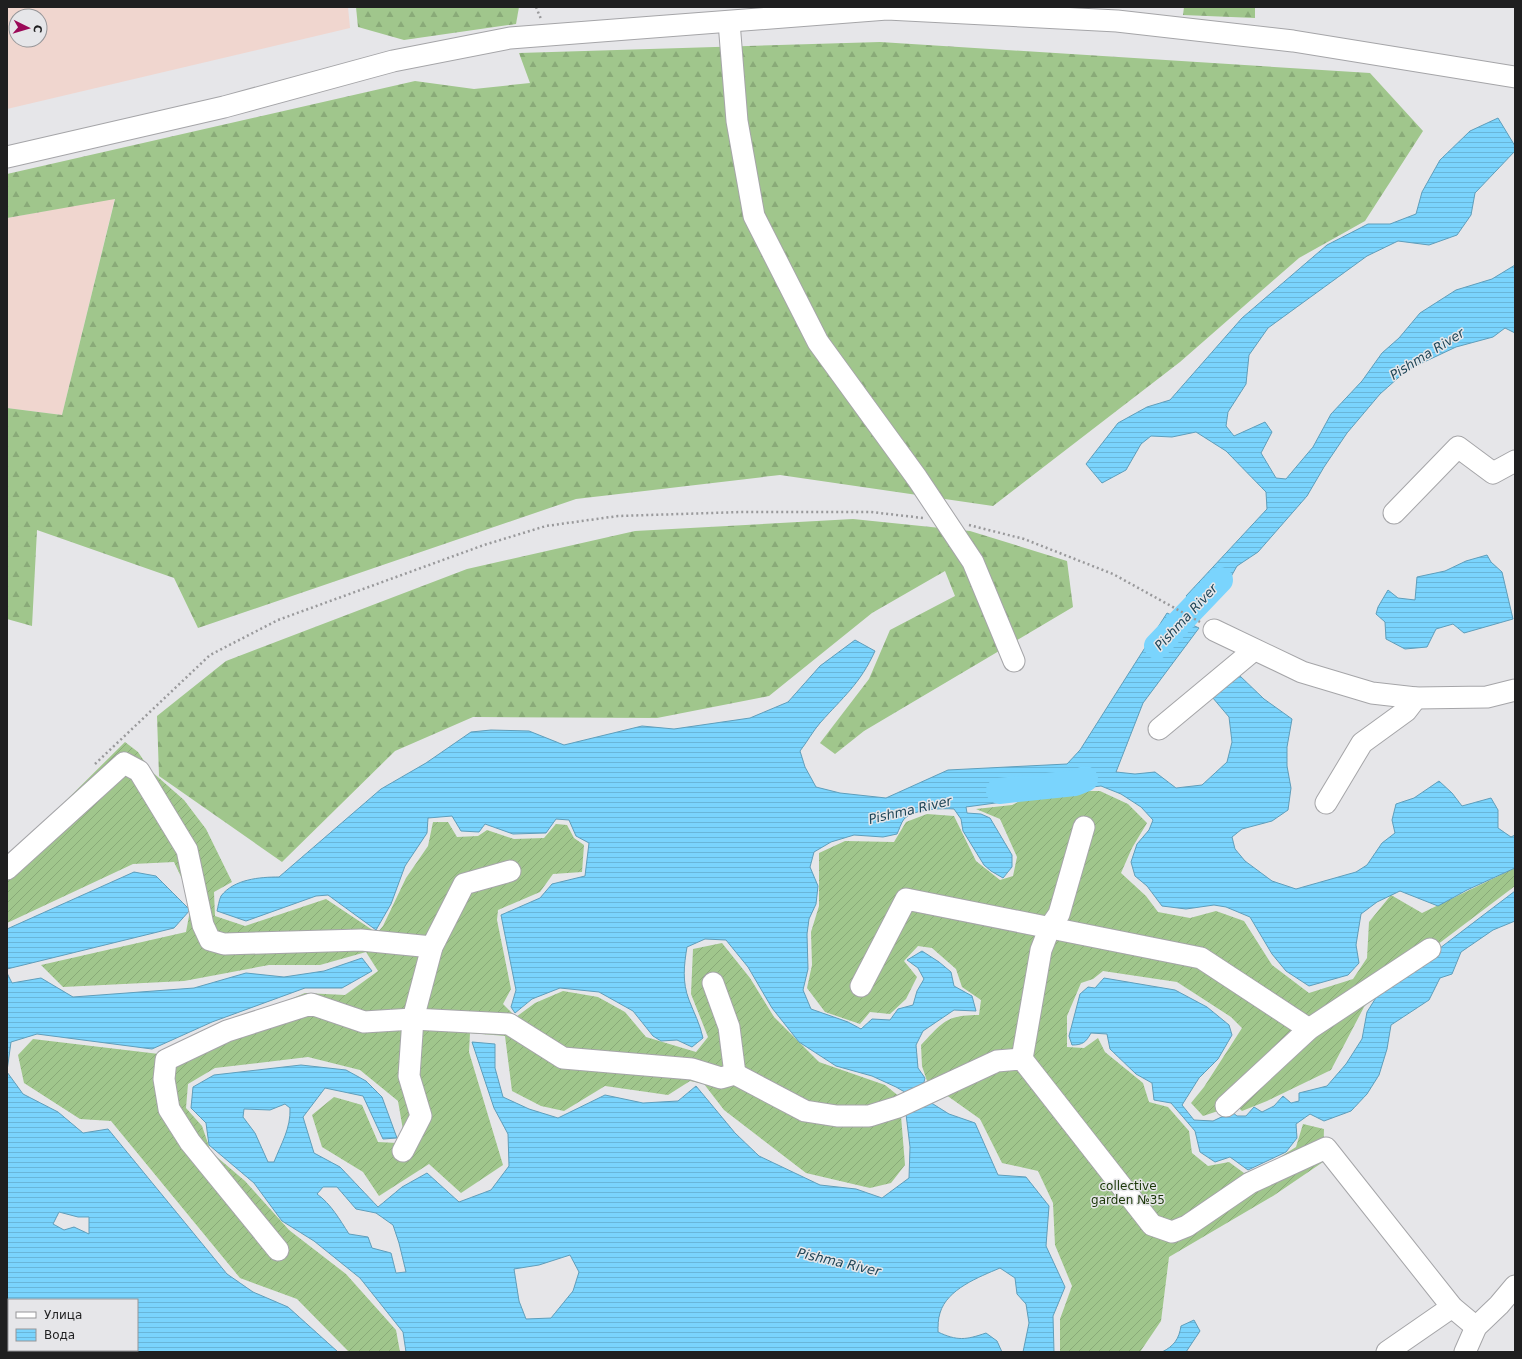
<svg xmlns="http://www.w3.org/2000/svg" width="1522" height="1359" viewBox="0 0 1522 1359" font-family="'DejaVu Sans',sans-serif">
<style>
.industrial{fill:#f0d6cf;fill-rule:evenodd}
.forest{fill:url(#forest-firs)}
.garden{fill:url(#garden-furrows)}
.water{fill:url(#water-rules);stroke:#5f9ebb;fill-rule:evenodd}
.lines{fill:none;stroke-linecap:round;stroke-linejoin:round}
.river{stroke:#7ad4fd;stroke-width:26}
.minor-casing{stroke:#a5a5a8;stroke-width:23}
.path{stroke:#99999b;stroke-width:2.5;stroke-dasharray:2 3;stroke-linecap:butt}
.minor{stroke:#fff;stroke-width:21}
.labels{text-anchor:middle;dominant-baseline:central;stroke-width:3;stroke-linejoin:round;paint-order:stroke}
.park-label{font-size:12px;fill:#1a3707;stroke:#e6e6e9}
.water-label{font-size:13px;font-style:italic;fill:#1f4658;stroke:#e6e6e9}
</style>
<defs>
<pattern id="forest-firs" width="22" height="20" patternUnits="userSpaceOnUse"><rect width="22" height="20" fill="#a0c68c"/><path d="M5 1l3.5 6h-7zM16 11l3.5 6h-7z" fill="#89aa78"/></pattern>
<pattern id="garden-furrows" width="10" height="10" patternUnits="userSpaceOnUse"><rect width="10" height="10" fill="#a0c68c"/><path d="M-1 1l2-2M0 10L10 0M9 11l2-2" fill="none" stroke="#89aa78"/></pattern>
<pattern id="water-rules" width="6" height="5" patternUnits="userSpaceOnUse"><rect width="6" height="5" fill="#7ad4fd"/><path d="M0 2.5h6" fill="none" stroke="#69b6d9"/></pattern>
</defs>
<rect width="100%" height="100%" fill="#e6e6e9"/>
<g class="industrial">
<path d="M7,7H348L350,28L7,109ZM16,16H40V40H16Z"/>
<path d="M115,198L62,415L7,408V218Z"/>
</g>
<g class="forest">
<path d="M356,7H519L516,24L404,40L358,27Z"/>
<path d="M1184,7H1255V18L1183,15Z"/>
<path d="M880,42L1370,73L1423,131L1365,221L1299,258L1180,362L993,506L780,475L576,499L198,628L174,578L37,530L32,626L7,619V408L62,415L115,199L7,218V174L415,81L474,89L530,83L519,53Z"/>
<path d="M853,519L970,531L1067,561L1073,607L864,731L835,754L820,743L869,679L890,630L955,596L945,571L872,613L769,696L657,718L473,717L395,751L282,862L159,776L157,716L226,661L467,569L635,531Z"/>
</g>
<path class="garden" d="M125,742L138,752L151,771L184,800L206,829L232,882L214,892L215,916L245,926L326,899L377,933L383,926L406,878L428,846L433,822H448L457,837L478,836L487,830L514,839L544,838L556,824L567,825L574,838L584,845L582,872L553,874L540,892L498,910L497,920L511,989L503,1004L516,1017L535,1003L563,991L598,997L625,1012L646,1037L696,1052L708,1037L691,994L693,949L722,943L750,978L774,1017L819,1062L885,1085L900,1097L928,1084L922,1066L921,1045C943,1022 946,1015 979,1015L981,1000L962,987L956,969L932,948L918,946L904,961L917,977L906,999L890,1014L870,1012L860,1024L825,1012L807,988L812,965L811,932L819,906V853L845,841L894,842L906,822L927,814L954,816L976,861L1000,880L1013,876L1017,857L1000,819L976,809L1012,805L1041,791H1100L1128,804L1147,823L1132,848L1121,873L1146,896L1158,912L1190,918L1216,911L1244,921L1272,965L1309,993L1353,979L1367,958L1369,922L1391,895L1422,913L1515,868V886L1380,988L1364,1007L1331,1070L1267,1101L1242,1111L1236,1105L1203,1116L1191,1103L1204,1087L1242,1028L1231,1017L1177,982L1103,971L1093,979L1081,983L1067,1016V1047L1084,1048L1098,1038L1105,1052L1143,1083L1149,1102L1168,1107L1189,1131L1192,1153L1208,1166L1229,1162L1244,1173L1263,1168L1296,1147L1303,1124L1324,1129L1323,1162L1273,1196L1169,1257L1161,1321L1140,1352H1060V1319L1072,1286L1055,1245L1053,1203L1038,1171L1002,1163L980,1119L942,1092L901,1116L905,1165L891,1183L870,1188L806,1173L724,1110L704,1084L690,1081L668,1095L605,1086L564,1111L541,1106L512,1091L505,1036L470,1033L469,1052L503,1165L461,1193L429,1164L379,1196L363,1172L322,1147L312,1115L334,1097L362,1105L378,1142L397,1143L403,1130L398,1101L360,1070L308,1057L215,1068L188,1084L186,1108L202,1126L211,1152L245,1181L289,1230L346,1274L396,1330L400,1352H349L297,1299L240,1278L111,1121L80,1119L24,1083L18,1055L33,1039L159,1054L305,993L345,995L378,971L366,952L320,965H269L184,981L63,987L41,965L186,932L192,900L174,862L133,864L7,923V859Z"/>
<g class="water">
<path d="M1498,118L1515,146V151L1475,193L1471,215L1457,235L1429,245L1398,241L1367,256L1268,328L1249,355L1246,384L1228,412L1226,426L1234,436L1265,422L1272,432L1261,453L1276,478L1286,479L1313,447L1331,414L1362,381L1382,353L1399,338L1420,313L1456,290L1492,279L1515,265V333L1505,328L1493,337L1456,347L1407,370L1380,394L1347,433L1324,467L1307,496L1258,552L1237,566L1224,589L1202,613L1186,596L1267,509L1266,492L1226,451L1196,432L1172,437L1151,436L1141,444L1126,470L1102,483L1086,464L1118,423L1147,407L1170,400L1242,318L1327,245L1368,224H1390L1416,214L1422,192L1440,160L1470,131Z"/>
<path d="M1487,555L1491,562L1502,572L1513,619L1464,633L1453,624L1436,629L1427,647L1405,649L1386,639L1385,622L1376,614L1378,607L1388,590L1398,598L1415,600L1417,577L1445,571L1466,561Z"/>
<path d="M1167,613L1199,628L1143,703L1116,772L1135,774L1155,772L1176,788L1202,785L1227,762L1232,742L1229,717L1207,691L1239,675L1264,699L1292,719L1287,747V766L1291,788L1288,810L1272,821L1242,829L1232,837L1235,849L1245,861L1272,881L1296,889L1356,872L1367,865L1382,843L1395,833L1392,820L1396,804L1414,798L1439,781L1452,793L1462,806L1491,798L1498,810V828L1511,837L1515,835V868L1467,890L1438,906L1400,891L1377,902L1361,914L1356,945L1359,963L1348,975L1309,986L1286,971L1272,954L1250,917L1226,907L1214,905L1186,909L1162,906L1147,886L1135,876L1131,862L1137,844L1149,830L1153,820L1141,807L1121,794L1101,786L1084,788L1037,785L1010,801L966,807L967,813L981,814L990,818L1012,855V867L1003,878L991,871L984,865L963,831L961,819L954,809C942,808 913,809 904,819C901,823 899,830 897,834L883,837L854,835L831,842L814,852L810,867L818,886L816,904L809,919L807,934L808,969L803,990L811,1009L848,1022L861,1029L872,1019L890,1020L898,1009L913,1005L917,991L924,979L918,968L907,960L922,951L939,962L951,972L954,986L972,996L976,1011L954,1010L923,1031L916,1045L918,1068L925,1078L922,1090L910,1095L896,1087L872,1076L836,1066L799,1042L772,1008L748,967L726,940L705,939L687,947C684,965 682,982 689,1000C694,1013 700,1024 703,1038L692,1047L677,1040L661,1041L653,1036L633,1011L599,992L560,988L532,999L515,1013L511,1007L516,990L501,915L540,898L552,884L585,876L589,843L576,836L569,820L556,819L546,833L513,834L485,824L479,832L461,831L452,816L428,818L427,833L405,866L391,904L376,930L328,895L316,896L246,921L217,911C218,907 219,900 221,896C234,879 260,877 279,877L381,789L426,763L471,732L491,730L529,731L564,745L642,726L674,729L750,718L788,702L820,666L855,640L875,651C860,684 843,697 820,723C813,731 807,742 800,751L805,767L816,787L840,793L886,798L948,770L1067,764L1080,750Z"/>
<path d="M134,872L156,876L190,910L174,928L7,969V929Z"/>
<path d="M1515,891V921L1493,930L1461,952L1452,974L1440,978L1429,1000L1391,1025L1387,1049L1379,1075L1367,1094L1351,1111L1324,1121L1310,1114L1296,1124L1297,1138L1286,1152L1248,1170L1230,1157L1215,1162L1200,1152L1195,1131L1171,1103L1154,1100L1152,1083L1136,1074L1110,1049L1107,1034L1091,1033C1086,1042 1083,1045 1072,1045L1069,1036L1080,994L1088,987L1095,988L1104,978L1175,990L1207,1007L1229,1025L1232,1035L1218,1059L1199,1078L1182,1105L1194,1120L1213,1121L1232,1112L1237,1116H1246L1254,1107L1262,1112L1274,1106L1283,1096L1291,1103L1299,1101V1093L1327,1086L1346,1064L1362,1039L1367,1012L1377,996Z"/>
<path d="M362,958L372,971L342,988H305L212,1022L152,1049L37,1034L11,1042L7,1071V973L12,983L41,978L73,997L194,988L246,973L284,977L324,971Z"/>
<path d="M472,1042L495,1044V1068L503,1097L529,1109L558,1118L605,1095L643,1103L678,1101L696,1086L735,1133L759,1156L820,1185L856,1189L882,1198L909,1178L910,1147L906,1114L925,1099L949,1114L975,1123L998,1175L1026,1177L1049,1206L1046,1246L1065,1287L1053,1316L1054,1352H1023L1029,1323L1026,1304L1017,1294L1015,1278L1000,1268C979,1277 947,1289 940,1313C938,1319 938,1326 938,1332C957,1341 966,1340 986,1333L997,1341L1002,1352H406L403,1332L360,1278L314,1241L282,1221L254,1183L209,1145L206,1123L191,1108L193,1087L214,1075L301,1065L346,1070L366,1081L382,1097L397,1138L383,1139L363,1096L325,1088L303,1117L314,1153L340,1167L378,1207L402,1187L427,1173L459,1202L491,1190L509,1166L508,1134L494,1108ZM285,1104L290,1108C291,1128 281,1144 274,1162H268L255,1133L243,1117L244,1109L270,1110ZM323,1187H337L356,1209L376,1213L393,1225L399,1243L406,1272L396,1273L391,1253L372,1248L368,1237L349,1234C340,1220 331,1204 317,1194ZM570,1255L579,1272L573,1291L551,1318L526,1319L519,1301L514,1269L539,1265Z"/>
<path d="M7,1072L23,1094L58,1112L83,1133L108,1129L227,1274L253,1292L288,1307L338,1352H7ZM59,1212L78,1217H89V1234L74,1227L64,1230L53,1224ZM9,1300H137V1350H46L41,1352V1350H9Z"/>
<path d="M1194,1320L1200,1331L1186,1352H1162C1174,1346 1179,1339 1181,1326Z"/>
</g>
<g class="lines">
<g class="river">
<path d="M1157,646L1220,580"/>
<path d="M999,791L1075,783L1085,779"/>
</g>
<g class="minor-casing">
<g id="minor">
<path d="M729,22L737,121L754,216L818,342L917,478L973,562L1014,661"/>
<path d="M7,157L224,107L393,61L510,38L887,9L1117,21L1293,41L1515,77"/>
<path d="M1394,513L1458,447L1493,473L1515,461"/>
<path d="M1214,630L1302,672L1372,693L1416,698L1487,697L1515,690"/>
<path d="M1159,729L1254,650"/>
<path d="M1326,803L1362,743L1406,711L1416,698"/>
<path d="M7,869L124,763L139,771L187,850L203,925L210,940L224,944L361,940L432,947"/>
<path d="M713,983L729,1027L735,1074"/>
<path d="M861,986L906,899L1201,958L1309,1029"/>
<path d="M1022,1059L1041,950L1050,927L1059,914L1084,827"/>
<path d="M1226,1106L1309,1029L1430,949"/>
<path d="M403,1151L421,1116L409,1076L413,1019L432,947L464,884L510,871"/>
<path d="M278,1250L190,1142L169,1109L164,1079L166,1060L227,1031L311,1004L364,1022L413,1019L509,1024L563,1058L692,1069L721,1078L735,1074L805,1111L837,1116H869L898,1107L997,1061L1022,1059L1152,1225L1172,1232L1187,1226L1250,1183L1326,1148L1452,1307L1476,1327"/>
<path d="M1387,1352L1452,1307"/>
<path d="M1465,1352L1476,1327L1499,1305L1515,1286"/>
</g>
</g>
<g class="path">
<path d="M536,7L541,19"/>
<path d="M969,525L1024,539L1113,574L1200,622"/>
<path d="M95,764L210,655L278,620L484,545L546,526L618,516L742,512H871L923,518"/>
</g>
<use href="#minor" class="minor"/>
</g>
<g class="labels">
<g class="park-label">
<text x="1128" y="1186">collective<tspan x="1128" dy="14">garden №35</tspan></text>
</g>
<g class="water-label">
<text transform="translate(1427 354) rotate(-32)">Pishma River</text>
<text transform="translate(1186 617) rotate(-47)">Pishma River</text>
<text transform="translate(910 810) rotate(-13)">Pishma River</text>
<text transform="translate(839 1262) rotate(13)">Pishma River</text>
</g>
</g>
<rect width="1522" height="1359" fill="none" stroke="#1f1f20" stroke-width="16"/>
<rect x="8" y="1299" width="130" height="52" fill="#e6e6e9" stroke="#969699"/>
<rect x="16" y="1312" width="20" height="6" fill="#ffffff" stroke="#969699"/>
<text x="44" y="1319" font-size="12" fill="#1f1f20">Улица</text>
<rect x="16" y="1329" width="20" height="12" fill="url(#water-rules)" stroke="#969699"/>
<text x="44" y="1339" font-size="12" fill="#1f1f20">Вода</text>
<g transform="translate(28 28) rotate(95)"><circle r="19" fill="#e6e6e9" stroke="#969699"/>
<path d="M0-3L7 15L0 10L-7 15Z" fill="#9b0958"/>
<text y="-6" font-size="11" font-weight="bold" text-anchor="middle" fill="#1f1f20">С</text>
</g>
</svg>
